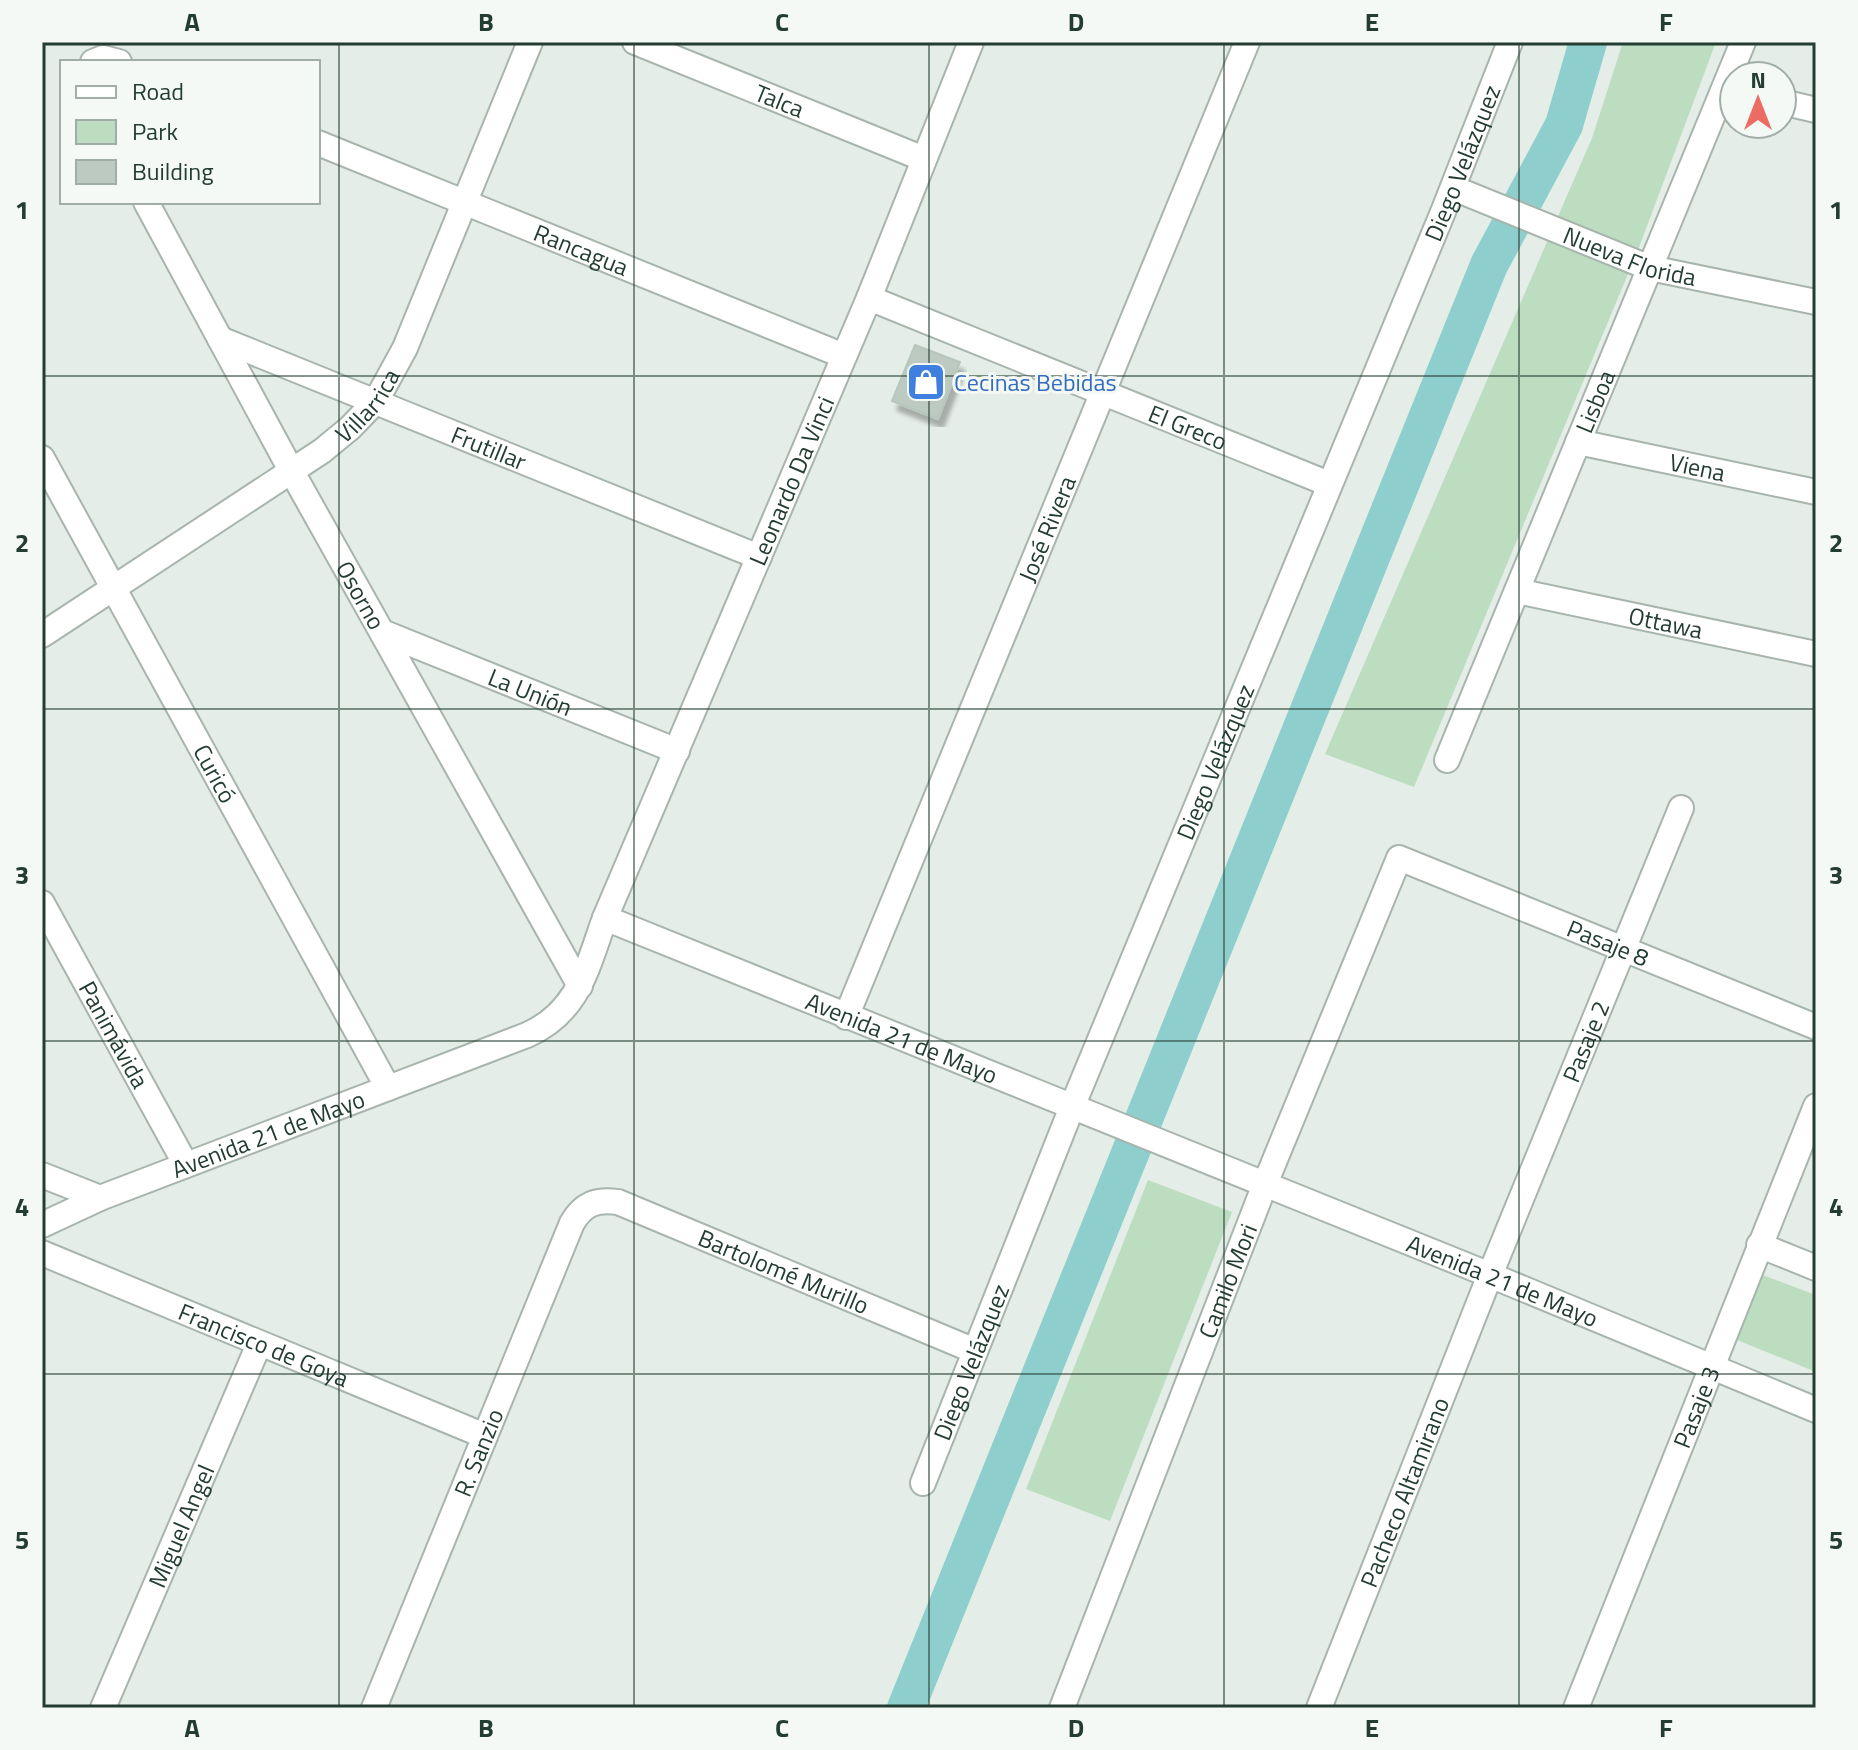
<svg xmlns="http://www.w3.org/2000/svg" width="1858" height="1750" viewBox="0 0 1858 1750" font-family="'Titillium Web',sans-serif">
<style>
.green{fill:#bdddc0}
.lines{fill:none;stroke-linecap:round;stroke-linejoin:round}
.canal{stroke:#8ecfcd;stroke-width:38}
.building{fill:#bccac2;stroke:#b6c6bd;stroke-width:2;filter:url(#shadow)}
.minor-casing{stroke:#a7b5ad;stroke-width:28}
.minor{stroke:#fff;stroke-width:24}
.grid{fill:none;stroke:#243d32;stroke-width:2;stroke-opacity:0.55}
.labels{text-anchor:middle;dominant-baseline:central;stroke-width:6;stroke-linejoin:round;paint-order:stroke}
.street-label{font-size:24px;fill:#243d32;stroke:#f4f9f6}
.shop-label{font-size:24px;fill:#366cbe;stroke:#f4f9f6;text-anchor:start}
.neatline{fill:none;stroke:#243d32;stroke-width:3}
.grid-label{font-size:26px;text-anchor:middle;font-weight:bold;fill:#243d32}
</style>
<defs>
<filter id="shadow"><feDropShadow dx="5" dy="9" stdDeviation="2" flood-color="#0004"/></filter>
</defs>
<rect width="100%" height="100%" fill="#e4ede7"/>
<g class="green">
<path d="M1623,42H1716L1638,250L1414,787L1325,754L1592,138Z"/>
<path d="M1148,1180L1232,1212L1110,1521L1026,1489Z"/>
<path d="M1760,1274L1816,1295V1372L1732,1338Z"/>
</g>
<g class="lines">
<path class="canal" d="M906,1708L1489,265L1564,125L1588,42"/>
</g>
<path class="building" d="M915,345L960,362L938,419L892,401Z"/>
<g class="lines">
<g class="minor-casing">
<g id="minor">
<path id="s1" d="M635,42L924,159"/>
<path d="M93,62L103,58L119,62"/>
<path d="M1782,102L1816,110"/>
<path id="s2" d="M318,143L844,356"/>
<path id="s3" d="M1453,188L1650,268L1816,302"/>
<path id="s4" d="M146,202L292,472L580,986"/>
<path id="s5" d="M869,298L1329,484"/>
<path id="s6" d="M220,339L759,557"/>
<path id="s7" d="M1578,442L1816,492"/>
<path id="s8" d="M42,458L388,1088"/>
<path id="s9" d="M1517,591L1816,654"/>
<path id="s10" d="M382,632L677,751"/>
<path id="s11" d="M42,635L322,451L350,428L376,401L405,348L530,42"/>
<path id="s12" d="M1447,760L1743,42"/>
<path id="s13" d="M42,903L186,1165"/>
<path id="s14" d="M605,918L1490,1275L1816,1410"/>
<path id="s15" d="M846,1017L1247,42"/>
<path d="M42,1175L100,1198"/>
<path id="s16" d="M42,1225L100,1198L527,1035C579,1012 587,967 605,918L869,298L971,42"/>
<path d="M1759,1245L1816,1268"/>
<path id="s17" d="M42,1253L485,1436"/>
<path id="s18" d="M923,1483L1072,1107L1443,212L1510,42"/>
<path id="s19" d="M103,1708L259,1344"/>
<path id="s20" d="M374,1708L572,1223C583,1204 596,1199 618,1202L975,1351"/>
<path id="s21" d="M1062,1708L1265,1184L1399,858L1816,1027"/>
<path id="s22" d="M1319,1708L1490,1275L1681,808"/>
<path id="s23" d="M1576,1708L1816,1106"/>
</g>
</g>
<use href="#minor" class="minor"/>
</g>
<path class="grid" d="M339,42V1708M634,42V1708M929,42V1708M1224,42V1708M1519,42V1708M42,376H1816M42,709H1816M42,1041H1816M42,1374H1816"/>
<defs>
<g id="shop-square" transform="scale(2)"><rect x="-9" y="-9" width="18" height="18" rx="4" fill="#3f7fe0" stroke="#f4f9f6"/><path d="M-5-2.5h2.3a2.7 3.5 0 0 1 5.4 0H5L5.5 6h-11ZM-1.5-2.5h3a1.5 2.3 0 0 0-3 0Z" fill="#fff"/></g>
</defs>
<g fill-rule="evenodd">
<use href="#shop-square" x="926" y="382"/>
</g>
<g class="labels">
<g class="street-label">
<text stroke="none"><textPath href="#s1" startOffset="156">Talca</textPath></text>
<text stroke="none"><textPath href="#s18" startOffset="1426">Diego Velázquez</textPath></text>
<text stroke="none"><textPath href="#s2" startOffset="284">Rancagua</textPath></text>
<text stroke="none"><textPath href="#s3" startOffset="190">Nueva Florida</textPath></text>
<text stroke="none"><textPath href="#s12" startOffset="388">Lisboa</textPath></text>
<text stroke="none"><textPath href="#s11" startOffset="400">Villarrica</textPath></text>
<text stroke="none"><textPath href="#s5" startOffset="344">El Greco</textPath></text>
<text stroke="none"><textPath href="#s6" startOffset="290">Frutillar</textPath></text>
<text stroke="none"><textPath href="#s7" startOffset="122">Viena</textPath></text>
<text stroke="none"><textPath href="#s16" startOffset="1142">Leonardo Da Vinci</textPath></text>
<text stroke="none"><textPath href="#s15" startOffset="528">José Rivera</textPath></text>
<text stroke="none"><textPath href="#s4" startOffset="448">Osorno</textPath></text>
<text stroke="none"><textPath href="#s9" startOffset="152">Ottawa</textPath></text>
<text stroke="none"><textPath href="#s10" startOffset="160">La Unión</textPath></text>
<text stroke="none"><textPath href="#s18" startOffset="778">Diego Velázquez</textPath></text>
<text stroke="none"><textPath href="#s8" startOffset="360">Curicó</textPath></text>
<text stroke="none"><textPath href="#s21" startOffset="1140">Pasaje 8</textPath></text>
<text stroke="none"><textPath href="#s13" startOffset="150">Panimávida</textPath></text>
<text stroke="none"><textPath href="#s14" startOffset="320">Avenida 21 de Mayo</textPath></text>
<text stroke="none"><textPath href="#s22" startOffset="718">Pasaje 2</textPath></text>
<text stroke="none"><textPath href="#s16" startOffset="244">Avenida 21 de Mayo</textPath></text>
<text stroke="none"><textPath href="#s20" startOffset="758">Bartolomé Murillo</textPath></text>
<text stroke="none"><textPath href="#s14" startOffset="968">Avenida 21 de Mayo</textPath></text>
<text stroke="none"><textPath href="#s21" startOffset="458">Camilo Mori</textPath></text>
<text stroke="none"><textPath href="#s17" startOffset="240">Francisco de Goya</textPath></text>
<text stroke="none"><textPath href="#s18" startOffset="130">Diego Velázquez</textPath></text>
<text stroke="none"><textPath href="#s23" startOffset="324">Pasaje 3</textPath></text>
<text stroke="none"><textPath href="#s20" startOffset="276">R. Sanzio</textPath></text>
<text stroke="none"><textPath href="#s22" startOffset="232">Pacheco Altamirano</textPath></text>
<text stroke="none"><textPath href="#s19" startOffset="198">Miguel Angel</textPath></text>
</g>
<g class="shop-label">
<text x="954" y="382">Cecinas Bebidas</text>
</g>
</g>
<rect width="1858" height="1750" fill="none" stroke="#f4f9f6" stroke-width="88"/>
<rect x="60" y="60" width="260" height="144" fill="#f4f9f6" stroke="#a1aea8" stroke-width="2"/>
<rect x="76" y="86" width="40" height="12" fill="#ffffff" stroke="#a1aea8" stroke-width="2"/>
<text x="132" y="100" font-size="24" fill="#243d32">Road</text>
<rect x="76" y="120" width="40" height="24" fill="#bdddc0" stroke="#a1aea8" stroke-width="2"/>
<text x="132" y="140" font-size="24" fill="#243d32">Park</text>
<rect x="76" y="160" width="40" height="24" fill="#bccac2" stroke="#a1aea8" stroke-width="2"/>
<text x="132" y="180" font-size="24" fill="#243d32">Building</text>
<g transform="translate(1758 100)"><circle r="38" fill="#f4f9f6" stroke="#a1aea8" stroke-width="2"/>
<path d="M0-6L14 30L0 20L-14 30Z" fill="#ec6b62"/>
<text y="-12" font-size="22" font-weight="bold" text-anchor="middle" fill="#243d32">N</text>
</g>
<rect x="44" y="44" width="1770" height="1662" class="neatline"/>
<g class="grid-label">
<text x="192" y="31">A</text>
<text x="486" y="31">B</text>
<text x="782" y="31">C</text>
<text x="1076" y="31">D</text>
<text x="1372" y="31">E</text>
<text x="1666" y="31">F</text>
<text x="22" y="219">1</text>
<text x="1836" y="219">1</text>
<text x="22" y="552">2</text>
<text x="1836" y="552">2</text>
<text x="22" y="884">3</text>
<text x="1836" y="884">3</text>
<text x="22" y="1216">4</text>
<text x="1836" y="1216">4</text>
<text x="22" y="1549">5</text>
<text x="1836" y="1549">5</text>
<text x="192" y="1737">A</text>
<text x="486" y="1737">B</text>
<text x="782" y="1737">C</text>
<text x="1076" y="1737">D</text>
<text x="1372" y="1737">E</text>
<text x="1666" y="1737">F</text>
</g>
</svg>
